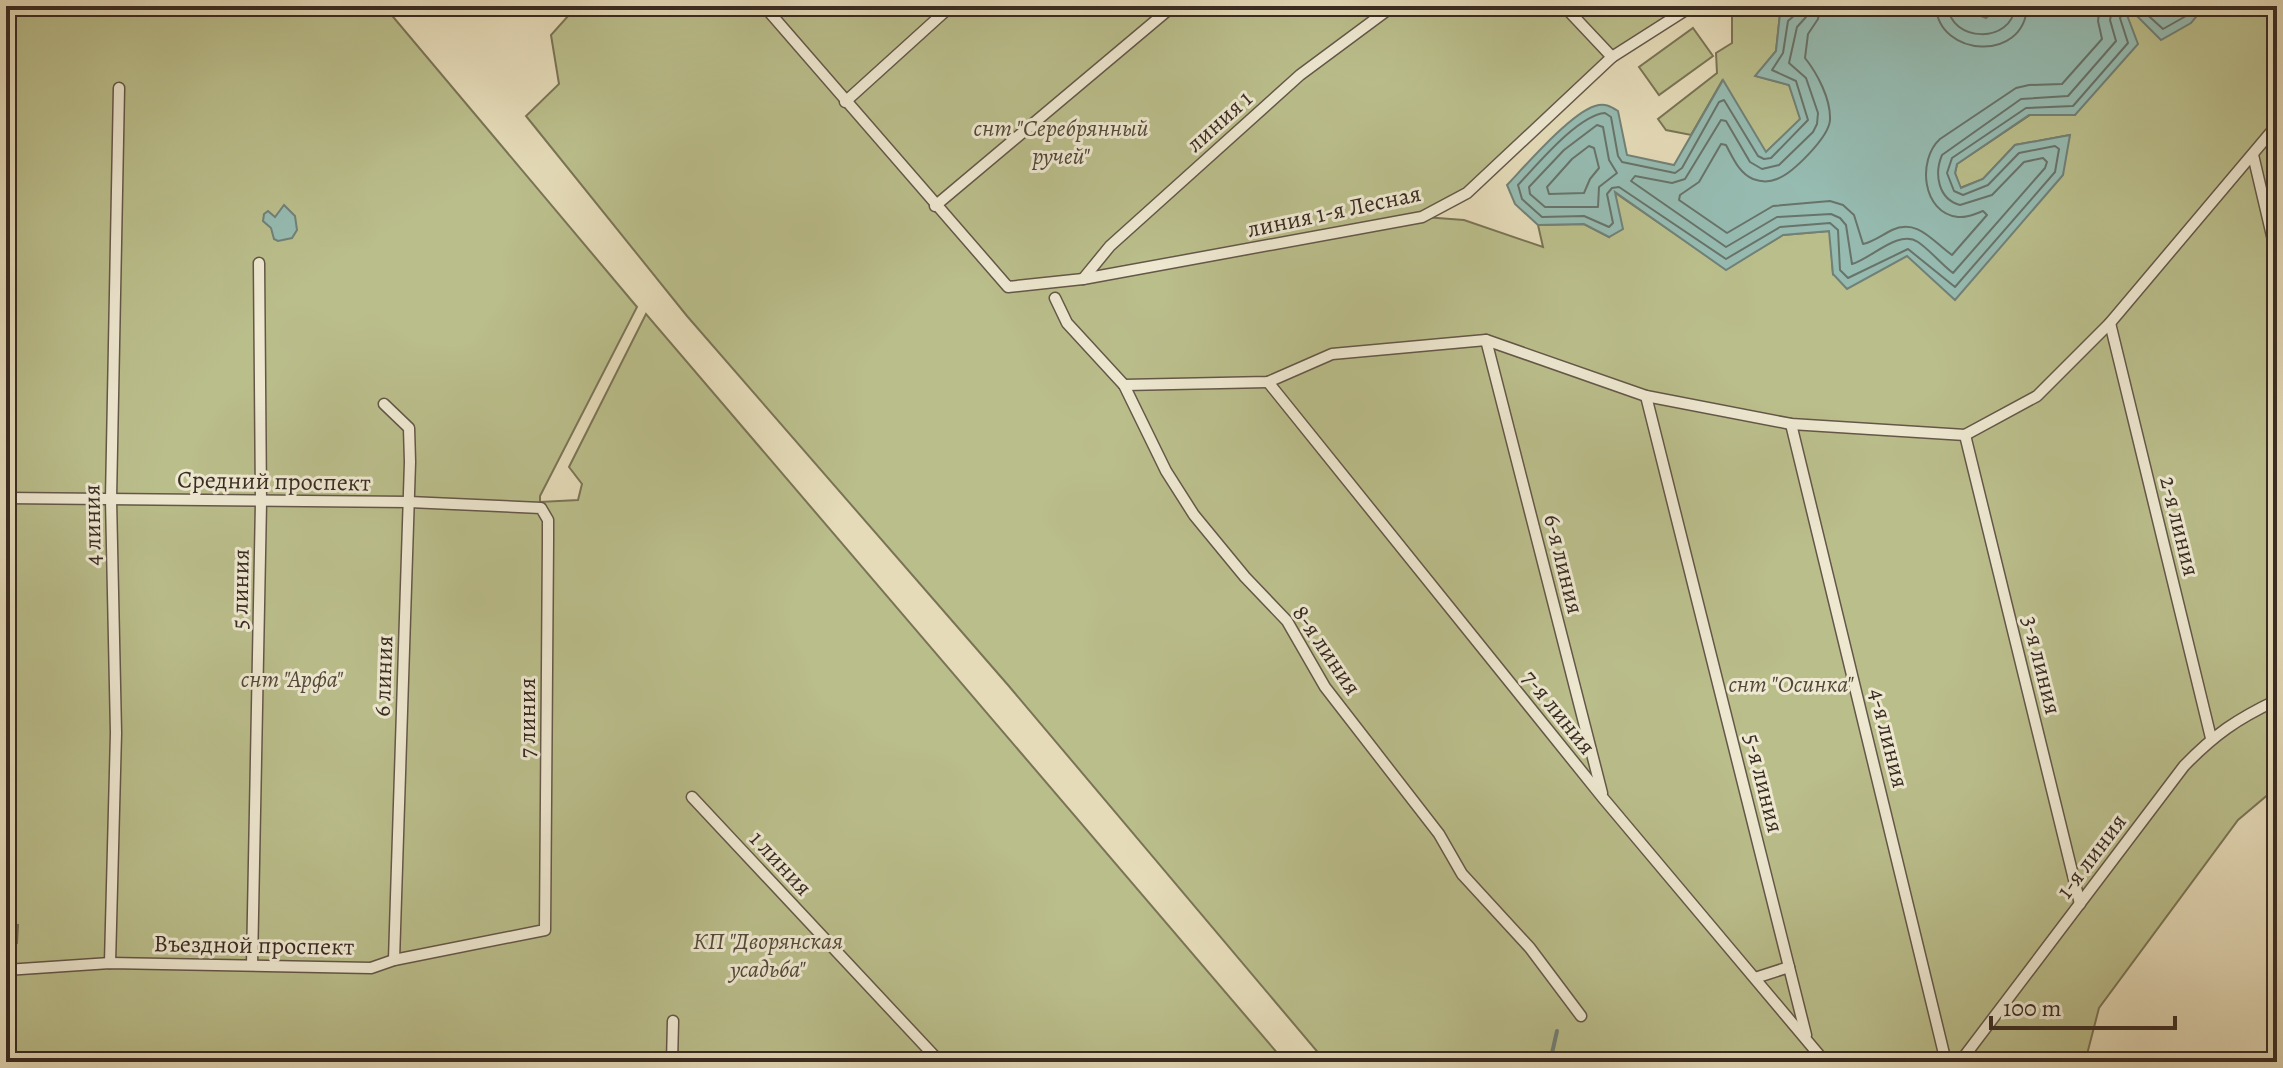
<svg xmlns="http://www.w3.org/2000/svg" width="2283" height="1068" viewBox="0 0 2283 1068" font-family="Alegreya,serif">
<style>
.green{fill:#babe8b;stroke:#7a7456;stroke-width:2}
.water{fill:#96bbb1;stroke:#718178;stroke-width:2}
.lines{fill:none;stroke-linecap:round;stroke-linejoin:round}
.shore{stroke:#68736a;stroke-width:2}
.stream{stroke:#718178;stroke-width:4}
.street-casing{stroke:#645748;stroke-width:13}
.street{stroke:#eee8d1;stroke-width:10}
.labels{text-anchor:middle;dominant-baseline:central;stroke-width:6;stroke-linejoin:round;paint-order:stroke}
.street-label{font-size:24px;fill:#392b22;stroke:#eee8d1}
.park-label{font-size:24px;font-style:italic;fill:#534837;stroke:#eee8d1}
</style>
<rect width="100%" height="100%" fill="#e5dbb8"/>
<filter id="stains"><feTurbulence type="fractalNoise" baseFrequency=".0025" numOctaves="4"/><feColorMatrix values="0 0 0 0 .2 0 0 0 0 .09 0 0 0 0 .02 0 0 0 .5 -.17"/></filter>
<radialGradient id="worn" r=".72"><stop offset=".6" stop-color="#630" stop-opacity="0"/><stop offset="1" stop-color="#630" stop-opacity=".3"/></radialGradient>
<g class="green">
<path d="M6,6H384L637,307L540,496V502L578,500L582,484L569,467L646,314L1285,1062H6V943H17L18,925L6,924Z"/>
<path d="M577,6H1693L1612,57L1467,193L1424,217L1464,220L1543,247L1538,225L1584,224L1609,237L1614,192L1726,269L1783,235L1830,231L1833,274L2070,135L2015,145L1983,179L1960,188L1955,173L1957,164L2030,115H2075L2126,15L2137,16L2201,11V6H2277V787L2238,820L2099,1008L2085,1062H1326L1008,685L687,316L526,116L559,84L551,35Z"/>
<path d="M1742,6H1797L1780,14L1776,51L1756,76L1789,85L1801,119L1765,153L1722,81L1691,135L1666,130L1658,119L1717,73L1716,53L1732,43V16Z"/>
<path d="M1693,28L1713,56L1659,95L1639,67Z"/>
</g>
<g class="water">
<path d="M1797,6H1958L1986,18L2000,6H2201V11L2191,23L2161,40L2137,16L2127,15L2138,44L2075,115H2029L1957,164L1955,173L1961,188L1983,179L2015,145L2070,135L2063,175L1955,300L1907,256L1847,289L1833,274L1829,231L1783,235L1726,270L1615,192L1623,229L1609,237L1584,224L1538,225L1515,204L1507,185C1526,165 1571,113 1595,106C1605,103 1610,106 1618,111L1627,155L1674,165L1723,80L1766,152L1800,119L1789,85L1755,76L1776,51L1780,14Z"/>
<path d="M284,205L295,216L297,230L292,238L278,241L274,239L271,228L263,221L264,214L268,211L275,217Z"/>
</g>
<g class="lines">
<g class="shore">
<path d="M1798,6L1796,14L1788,21L1783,53L1772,70L1796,81L1808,120L1771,158L1764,159L1758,156L1724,100L1719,102L1682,168L1675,173L1622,162L1618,156L1611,117L1605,113C1578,115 1537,165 1518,185L1522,199L1542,217L1584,216L1609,227L1613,223L1607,194L1612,188L1619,187L1726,259L1780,227L1830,223L1838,230L1840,270L1848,278L1908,249L1955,287L2055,172L2059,149L2055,146L2019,153L1988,185L1963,195L1954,191L1947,173L1952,158L2026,108L2073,106L2128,43L2120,18L2124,9H2141L2163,29L2186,16L2193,6"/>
<path d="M1808,6L1806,17L1797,27L1789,63L1806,78L1818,113L1817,124L1813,132L1779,165L1762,169L1750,162L1726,121L1721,120L1685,179L1672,183L1635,176L1631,181L1726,247L1777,217L1831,214L1840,218L1846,225L1852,264C1871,259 1898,229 1918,242C1931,251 1941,264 1953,273L2045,168L2047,162L2043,158L2024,162L1992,195L1960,205C1938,199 1934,174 1942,155L2021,99L2068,96L2116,41L2110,20L2113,6"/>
<path d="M1820,6L1818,19L1808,34L1805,58C1817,73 1831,99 1830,120C1829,137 1793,173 1777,179C1770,182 1761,182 1753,179C1739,173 1733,158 1726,145L1721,144L1699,182L1680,195L1679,200L1727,233L1773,206L1830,201L1843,205L1854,215L1863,244C1873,242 1882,235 1892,230C1918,218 1933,242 1952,255L1987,215L1983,211C1975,214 1967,218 1958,217C1922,213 1917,160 1940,139L2016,88L2029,85L2062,84L2102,39L2098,21L2100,6"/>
<path d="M1936,6C1938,57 2025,63 2027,6"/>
<path d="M1948,6C1950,42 2012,45 2015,6"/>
<path d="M1597,125L1603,127L1609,160L1617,173L1599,187L1598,207H1545L1530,194L1529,187L1564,150Z"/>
<path d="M1589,146L1594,148L1599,168L1590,179L1584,193L1549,194L1547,187L1572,159Z"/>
</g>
<path class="stream" d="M1550,1062L1557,1031"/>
<g class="street-casing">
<g id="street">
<path d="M764,6L1008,287L1083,279L1422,217L1467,193L1612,57L1692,6"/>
<path d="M1564,6L1612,57"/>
<path d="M845,102L951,6"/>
<path d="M2253,155L2277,257"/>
<path d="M935,206L1173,6"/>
<path d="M1083,279L1110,246L1300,75L1393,6"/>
<path d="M1055,298L1067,323L1124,385L1166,471L1194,515L1245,577L1287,621L1325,687L1439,834L1462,874L1530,948L1581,1016"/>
<path d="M2110,323L2211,738"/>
<path d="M1486,340L1602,793"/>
<path d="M1268,382L1603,798L1825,1062"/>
<path d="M1124,385L1268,382L1332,354L1486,340L1646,396L1791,424L1965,435L2037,396L2110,323L2277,125"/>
<path d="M1646,396L1806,1035"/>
<path d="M384,404L409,428L410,462L394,960"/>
<path d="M1791,424L1946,1062"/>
<path d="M1965,435L2080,904"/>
<path d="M6,498L409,502L541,508L548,520V540L545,930L394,960L371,968L110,963L6,970"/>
<path d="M692,797L940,1062"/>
<path d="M110,963L116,733L111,499L119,88"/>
<path d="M252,965L261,502L259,263"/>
<path d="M1755,978L1789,967"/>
<path d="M271,1058V1062"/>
<path d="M534,1059V1062"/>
<path d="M672,1062L673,1021"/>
<path d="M1960,1062L2184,766C2215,734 2237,719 2277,700"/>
</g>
</g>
<use href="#street" class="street"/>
</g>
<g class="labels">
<g class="street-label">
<text transform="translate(1219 121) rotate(-42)">линия 1</text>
<text transform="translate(1334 211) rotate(-12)">линия 1-я Лесная</text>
<text transform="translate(274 481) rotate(1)">Средний проспект</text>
<text transform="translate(92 525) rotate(-91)">4 линия</text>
<text transform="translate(2180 526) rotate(76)">2-я линия</text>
<text transform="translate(1564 564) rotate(76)">6-я линия</text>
<text transform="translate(240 589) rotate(-89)">5 линия</text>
<text transform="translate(1327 650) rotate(56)">8-я линия</text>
<text transform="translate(2042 665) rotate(76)">3-я линия</text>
<text transform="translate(383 676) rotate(-88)">6 линия</text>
<text transform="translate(1559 712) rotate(51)">7-я линия</text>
<text transform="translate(527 718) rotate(-90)">7 линия</text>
<text transform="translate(1889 738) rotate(76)">4-я линия</text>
<text transform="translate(1764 783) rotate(76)">5-я линия</text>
<text transform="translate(2091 856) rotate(-53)">1-я линия</text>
<text transform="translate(781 863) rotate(47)">1 линия</text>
<text transform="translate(254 945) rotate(1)">Въездной проспект</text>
</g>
<g class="park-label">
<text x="1061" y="128">снт "Серебрянный<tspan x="1061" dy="28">ручей"</tspan></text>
<text x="292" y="679">снт "Арфа"</text>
<text x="1791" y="684">снт "Осинка"</text>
<text x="768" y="941">КП "Дворянская<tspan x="768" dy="28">усадьба"</tspan></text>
</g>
</g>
<rect width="2283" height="1068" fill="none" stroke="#e5dbb8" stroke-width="32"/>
<rect x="8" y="8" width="2267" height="1052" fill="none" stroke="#392b22" stroke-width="4"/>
<rect x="16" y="16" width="2251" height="1036" fill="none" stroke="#392b22" stroke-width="2"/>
<path d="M1991 1016v12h184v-12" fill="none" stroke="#392b22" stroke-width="4"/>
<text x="2003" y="1016" font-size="24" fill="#392b22" stroke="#eee8d1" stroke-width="6" paint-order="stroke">100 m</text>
<rect width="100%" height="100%" filter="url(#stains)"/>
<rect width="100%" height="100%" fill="url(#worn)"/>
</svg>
